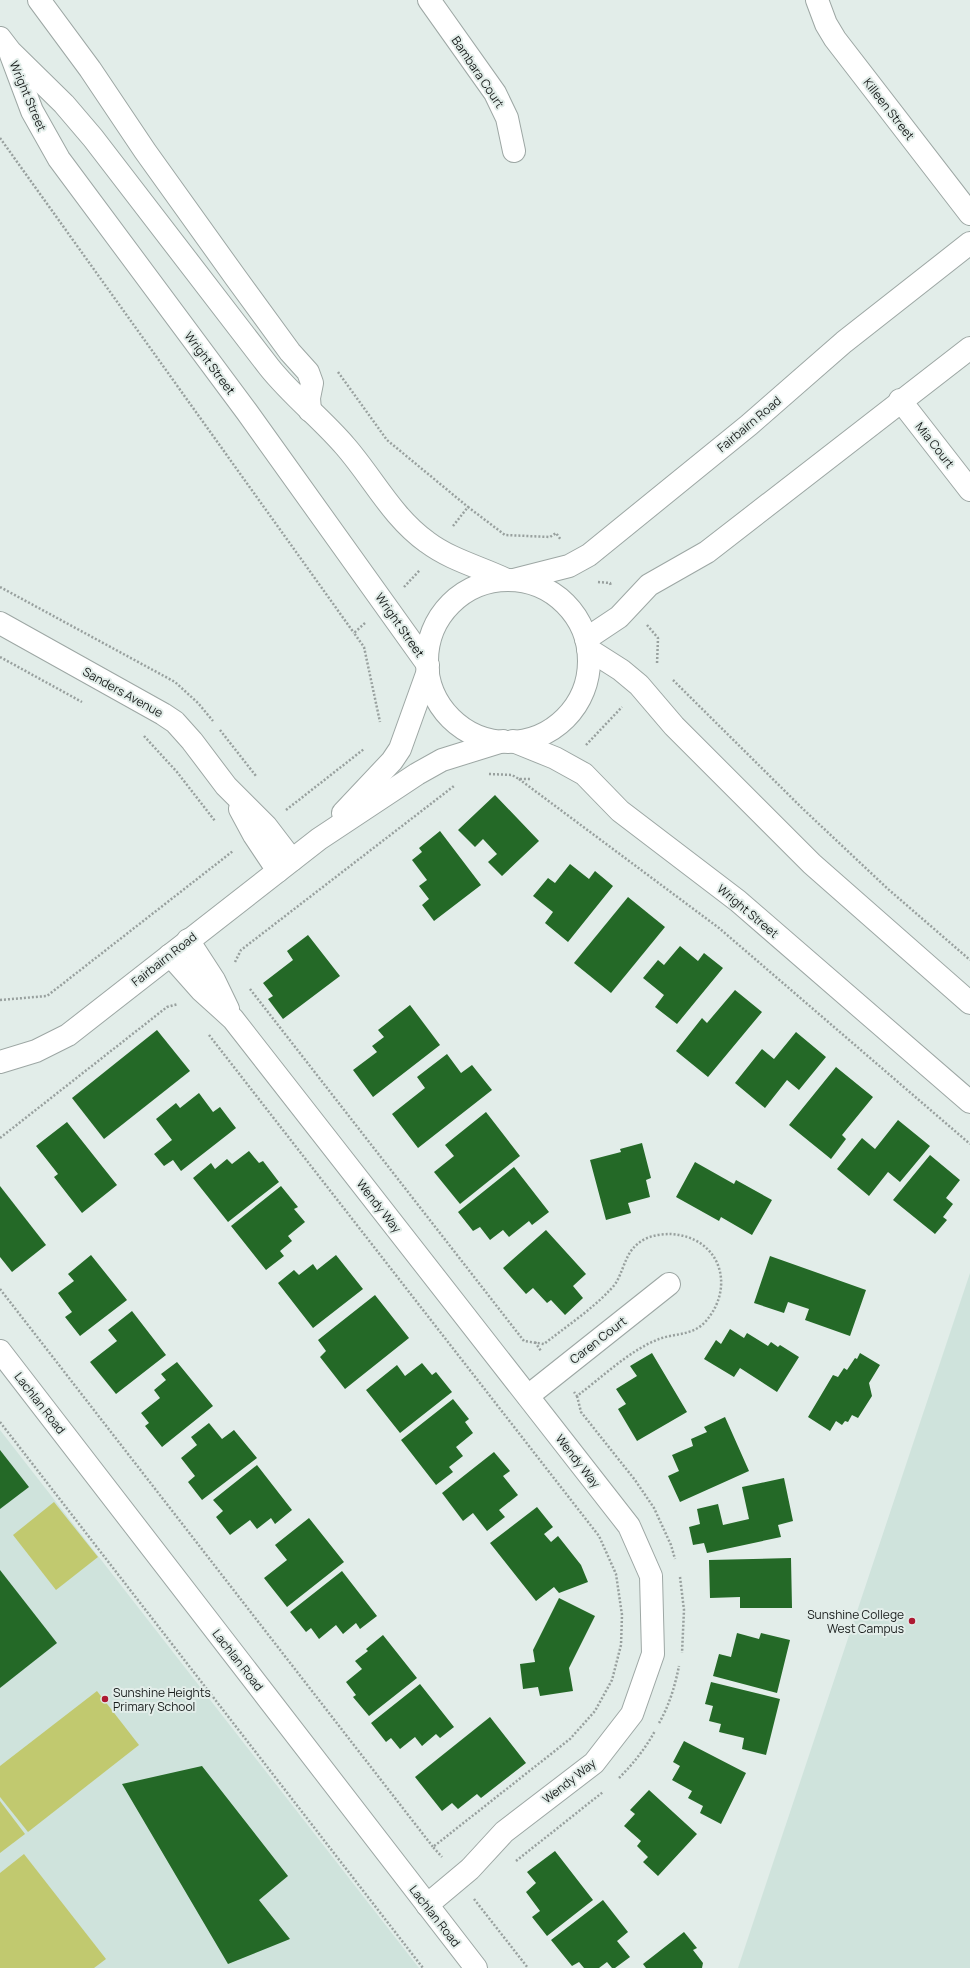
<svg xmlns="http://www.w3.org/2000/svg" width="970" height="1968" viewBox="0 0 970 1968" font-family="Manrope,sans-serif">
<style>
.built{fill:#cfe3dc}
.green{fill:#c1c96f}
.building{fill:#246927}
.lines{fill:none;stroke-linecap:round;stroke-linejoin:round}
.minor-casing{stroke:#9da7a4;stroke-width:24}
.path{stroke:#98a09e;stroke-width:2.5;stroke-dasharray:2 2;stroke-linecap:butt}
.minor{stroke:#fff;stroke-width:22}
.poi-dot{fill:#ad1932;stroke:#e2ede9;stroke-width:1.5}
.labels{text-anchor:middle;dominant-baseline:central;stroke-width:4;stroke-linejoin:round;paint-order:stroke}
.street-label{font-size:12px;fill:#191d1c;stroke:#e2ede9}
.poi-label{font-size:12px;fill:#191d1c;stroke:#e2ede9;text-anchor:end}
</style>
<rect width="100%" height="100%" fill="#e2ede9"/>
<g class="built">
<path d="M970,1273V1968H738Z"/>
<path d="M0,1430L419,1968H0Z"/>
</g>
<g class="green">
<path d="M54,1502L98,1557L56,1590L13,1535Z"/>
<path d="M97,1691L139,1745L28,1832L0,1797V1766Z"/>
<path d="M0,1801L25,1834L0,1853Z"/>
<path d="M24,1854L106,1959L94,1968H0V1873Z"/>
</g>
<g class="building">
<path d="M495,795L539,841L502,876L488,862L497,854L483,839L475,847L458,830Z"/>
<path d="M440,831L481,885L434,921L422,905L429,899L419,886L427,880L412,860L422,852L419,848Z"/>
<path d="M570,864L589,879L595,871L613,886L568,942L545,923L553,912L533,896L548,878L555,883Z"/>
<path d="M628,897L665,927L611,993L574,963Z"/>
<path d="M308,935L340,976L283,1019L268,999L273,996L263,983L293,960L287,951Z"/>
<path d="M680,946L698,961L704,953L723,968L677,1024L655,1007L664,995L643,978L658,960L664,965Z"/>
<path d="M735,990L762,1012L708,1077L676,1051L702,1018L707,1023Z"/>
<path d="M410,1005L440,1045L373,1097L353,1070L377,1052L372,1046L384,1037L378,1030Z"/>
<path d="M157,1030L190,1071L104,1139L72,1098Z"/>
<path d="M796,1032L826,1057L799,1090L787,1080L765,1108L735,1083L762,1049L774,1059Z"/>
<path d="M447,1054L461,1073L472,1065L492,1090L418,1148L392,1114L425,1088L417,1077Z"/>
<path d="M836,1067L873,1097L842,1135L846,1139L831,1159L789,1125Z"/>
<path d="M199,1093L213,1112L220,1107L236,1128L181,1171L173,1160L164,1166L154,1154L172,1140L156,1119L176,1103L180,1108Z"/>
<path d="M486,1112L520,1156L460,1204L434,1172L454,1156L445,1145Z"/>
<path d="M898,1120L930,1146L900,1182L888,1172L869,1196L837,1169L862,1138L875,1149Z"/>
<path d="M67,1122L117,1185L82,1213L54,1177L58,1174L36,1146Z"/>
<path d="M642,1143L651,1178L646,1180L650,1197L628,1203L631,1213L606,1220L590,1160L621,1152L620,1149Z"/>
<path d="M249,1151L259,1163L263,1161L279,1182L228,1222L193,1178L211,1163L215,1169L227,1159L232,1164Z"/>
<path d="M930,1155L960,1180L946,1198L953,1204L943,1217L947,1220L935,1234L893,1200Z"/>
<path d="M695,1162L734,1184L736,1180L772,1200L752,1235L721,1217L719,1221L676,1197Z"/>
<path d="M514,1167L549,1212L532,1225L529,1221L509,1237L503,1230L490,1240L480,1227L473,1231L458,1212Z"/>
<path d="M0,1186L46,1245L12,1272L0,1257Z"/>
<path d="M281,1186L298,1207L294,1209L305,1222L288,1236L292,1241L280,1251L284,1256L266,1270L231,1226Z"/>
<path d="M546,1230L586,1274L573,1286L583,1298L565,1315L551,1300L547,1303L533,1288L526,1294L503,1268Z"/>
<path d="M91,1255L127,1300L80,1336L65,1317L72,1312L58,1293L74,1281L68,1274Z"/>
<path d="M336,1255L363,1289L313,1328L278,1283L294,1270L299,1275L313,1264L317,1270Z"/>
<path d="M770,1256L866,1290L850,1336L805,1320L809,1309L788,1302L784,1313L754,1303Z"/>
<path d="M375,1295L409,1338L345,1389L320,1357L326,1351L318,1340Z"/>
<path d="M132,1311L166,1355L116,1394L90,1362L117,1341L108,1330Z"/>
<path d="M730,1329L744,1338L747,1333L768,1346L771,1342L778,1347L780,1345L799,1357L777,1392L740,1368L734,1377L704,1359L716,1340L721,1344Z"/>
<path d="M652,1353L687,1412L637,1441L618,1409L626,1404L616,1389L637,1376L630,1366Z"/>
<path d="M860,1353L880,1365L869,1383L872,1396L858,1418L852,1415L848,1422L845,1421L842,1425L836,1421L830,1431L808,1417L833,1375L838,1377L844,1368L847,1370L855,1358L857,1359Z"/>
<path d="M177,1362L213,1406L162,1447L145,1426L149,1423L141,1413L160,1398L154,1390L166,1380L161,1374Z"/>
<path d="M422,1363L432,1375L436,1372L452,1392L400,1433L366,1390L397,1365L405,1376Z"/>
<path d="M453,1399L469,1419L465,1422L473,1433L456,1447L463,1456L449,1467L453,1472L436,1485L401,1440Z"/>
<path d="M725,1417L749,1471L680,1502L668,1476L679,1471L672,1455L693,1446L691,1439L707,1432L704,1427Z"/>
<path d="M209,1423L222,1439L234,1430L257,1458L202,1500L188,1482L195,1476L181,1458L197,1445L191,1437Z"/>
<path d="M0,1450L29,1487L0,1509Z"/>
<path d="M494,1452L510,1471L503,1476L518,1495L499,1510L505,1517L487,1531L473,1513L463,1521L442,1493Z"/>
<path d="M257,1465L292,1510L275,1524L271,1518L257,1529L250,1520L230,1535L216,1517L223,1511L213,1500Z"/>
<path d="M784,1478L793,1521L778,1525L781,1537L707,1553L704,1543L693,1545L689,1527L700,1524L697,1509L718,1504L723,1525L749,1519L742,1487Z"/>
<path d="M537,1507L553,1527L544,1534L551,1542L558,1536L581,1565L588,1582L559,1593L554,1587L536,1601L490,1543Z"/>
<path d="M309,1518L344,1562L287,1607L264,1578L287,1560L275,1545Z"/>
<path d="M791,1558L792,1608H740V1597L710,1598L709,1560Z"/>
<path d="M0,1570L57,1643L0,1688Z"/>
<path d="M342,1571L377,1616L360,1629L356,1623L343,1634L336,1625L319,1639L311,1628L306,1632L290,1612Z"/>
<path d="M559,1598L595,1616L569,1668L573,1691L540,1696L538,1687L523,1689L520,1664L535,1662L533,1650Z"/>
<path d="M737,1633L759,1639L761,1633L790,1640L777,1693L713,1676L719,1654L731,1657Z"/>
<path d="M383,1635L417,1678L369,1716L353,1697L356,1695L346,1682L362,1669L355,1661L368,1651L366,1649Z"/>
<path d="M711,1682L780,1699L766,1755L742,1749L744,1738L719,1732L721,1724L709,1721L713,1706L705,1704Z"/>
<path d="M420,1684L454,1727L440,1738L436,1734L422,1746L415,1737L400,1749L391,1738L386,1742L371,1723Z"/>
<path d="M490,1717L526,1763L481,1798L477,1794L458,1809L452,1803L442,1811L415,1777Z"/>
<path d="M684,1741L746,1773L721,1824L700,1813L703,1806L688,1798L692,1791L672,1780L680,1766L673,1762Z"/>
<path d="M202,1766L288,1876L259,1900L290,1939L228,1964L122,1784Z"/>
<path d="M649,1790L697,1834L658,1876L643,1862L648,1857L637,1846L641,1841L624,1826L635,1814L630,1810Z"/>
<path d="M555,1851L593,1900L547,1936L532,1917L540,1911L526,1892L536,1883L527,1872Z"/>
<path d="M603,1900L628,1932L617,1941L630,1957L615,1968H612L607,1962L599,1968H584L579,1962L572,1966L551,1940Z"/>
<path d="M684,1932L697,1948L693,1950L703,1963L702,1968H646L643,1964Z"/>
</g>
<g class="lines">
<g class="minor-casing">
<g id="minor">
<path d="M39,0L90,69L145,151L236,278L290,352L308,372L312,383L309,398L310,411"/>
<path d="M429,0L495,93L507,118L514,151"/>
<path d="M817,0L826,24L835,39L970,214"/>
<path d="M0,38L10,51L64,104L93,138L269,367C292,396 321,418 345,446C373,478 392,517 427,542C451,560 480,567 507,580"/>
<path d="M11,55L32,111L59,159L247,412L428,665"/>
<path d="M900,400L970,490"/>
<path d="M514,580L569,566L589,555L749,425L844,342L970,243"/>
<circle cx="508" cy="661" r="81"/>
<path d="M0,623L163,714L175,722L192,741L226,786L266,826L292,860"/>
<path d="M586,639L619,617L649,585L707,552L970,348"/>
<path d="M588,649L621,670L639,685L674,726L812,864L970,1003"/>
<path d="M513,741L555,758L584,774L620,811L738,901L970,1102"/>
<path d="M240,809L254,835L278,871"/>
<path d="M343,813L392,761L400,749L428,671"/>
<path d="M188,940L214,980L228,1009"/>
<path d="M170,955L201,990L233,1019L629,1526L651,1576L653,1654L632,1714L594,1763L504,1832L470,1869L427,1905"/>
<path d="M0,1062L36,1051L68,1035L319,839L417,774L442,760L503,741"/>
<path d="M0,1351L476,1968"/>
<path d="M528,1396L669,1284"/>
</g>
</g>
<g class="path">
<path d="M0,138L354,633"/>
<path d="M338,372L387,440L468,507"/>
<path d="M453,526L468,507L505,535L550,537L556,533L561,540"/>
<path d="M598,582L610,583L611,586"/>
<path d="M0,587L175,682L198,703L213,721"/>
<path d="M404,587L420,570"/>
<path d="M365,623L354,633L364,647L380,722"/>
<path d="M647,625L658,638L657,664"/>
<path d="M0,657L82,702"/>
<path d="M673,680L803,809L888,889L970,960"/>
<path d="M220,730L256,776"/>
<path d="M144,736L177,772L215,821"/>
<path d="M586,745L622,707"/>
<path d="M489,774L512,775L519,779H531"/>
<path d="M519,779L719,928L970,1144"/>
<path d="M286,810L364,749"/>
<path d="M235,962L241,950L454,786"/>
<path d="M250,989L524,1341L544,1344C563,1329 592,1309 608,1292C611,1289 615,1285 617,1281C626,1264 626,1249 645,1239C653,1235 663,1234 671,1234C720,1237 736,1286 706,1321C693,1336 675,1333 659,1339C630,1350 601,1378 577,1396L574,1392"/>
<path d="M0,1000L47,996L233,851"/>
<path d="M209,1035L599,1536L616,1574L622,1615L621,1645L612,1680L595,1711L570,1739L433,1847L442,1857"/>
<path d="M0,1138L167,1007L178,1004"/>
<path d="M0,1289L433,1847"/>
<path d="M535,1342L541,1351"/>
<path d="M577,1396L581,1412L635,1480L654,1508L671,1545L675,1559"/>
<path d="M0,1422L423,1968"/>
<path d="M680,1577L684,1610L682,1653"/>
<path d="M659,1723C669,1706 675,1686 679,1666"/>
<path d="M619,1778C633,1764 645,1749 655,1731"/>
<path d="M516,1861L603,1792"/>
<path d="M474,1899L528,1968"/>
</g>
<use href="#minor" class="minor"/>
</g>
<g class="poi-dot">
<circle cx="912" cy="1621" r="4"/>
<circle cx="105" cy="1699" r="4"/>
</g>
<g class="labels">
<g class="street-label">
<text transform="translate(478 72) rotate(56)">Bambara Court</text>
<text transform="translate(28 96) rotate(67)">Wright Street</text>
<text transform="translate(889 109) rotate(52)">Killeen Street</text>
<text transform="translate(210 363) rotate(53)">Wright Street</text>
<text transform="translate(749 424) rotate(-40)">Fairbairn Road</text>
<text transform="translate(935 445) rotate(52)">Mia Court</text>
<text transform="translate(400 625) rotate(55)">Wright Street</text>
<text transform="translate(123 692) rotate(29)">Sanders Avenue</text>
<text transform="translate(748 911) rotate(40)">Wright Street</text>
<text transform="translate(164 959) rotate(-38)">Fairbairn Road</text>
<text transform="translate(379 1206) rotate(52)">Wendy Way</text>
<text transform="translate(598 1340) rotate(-38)">Caren Court</text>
<text transform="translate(40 1403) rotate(52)">Lachlan Road</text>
<text transform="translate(578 1461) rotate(52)">Wendy Way</text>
<text transform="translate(238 1660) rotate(52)">Lachlan Road</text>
<text transform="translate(569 1781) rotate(-38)">Wendy Way</text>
<text transform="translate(435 1916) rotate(52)">Lachlan Road</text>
</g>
<g class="poi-label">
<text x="904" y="1614">Sunshine College<tspan x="904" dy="14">West Campus</tspan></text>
<text x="113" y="1692" text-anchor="start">Sunshine Heights<tspan x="113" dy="14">Primary School</tspan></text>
</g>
</g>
</svg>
